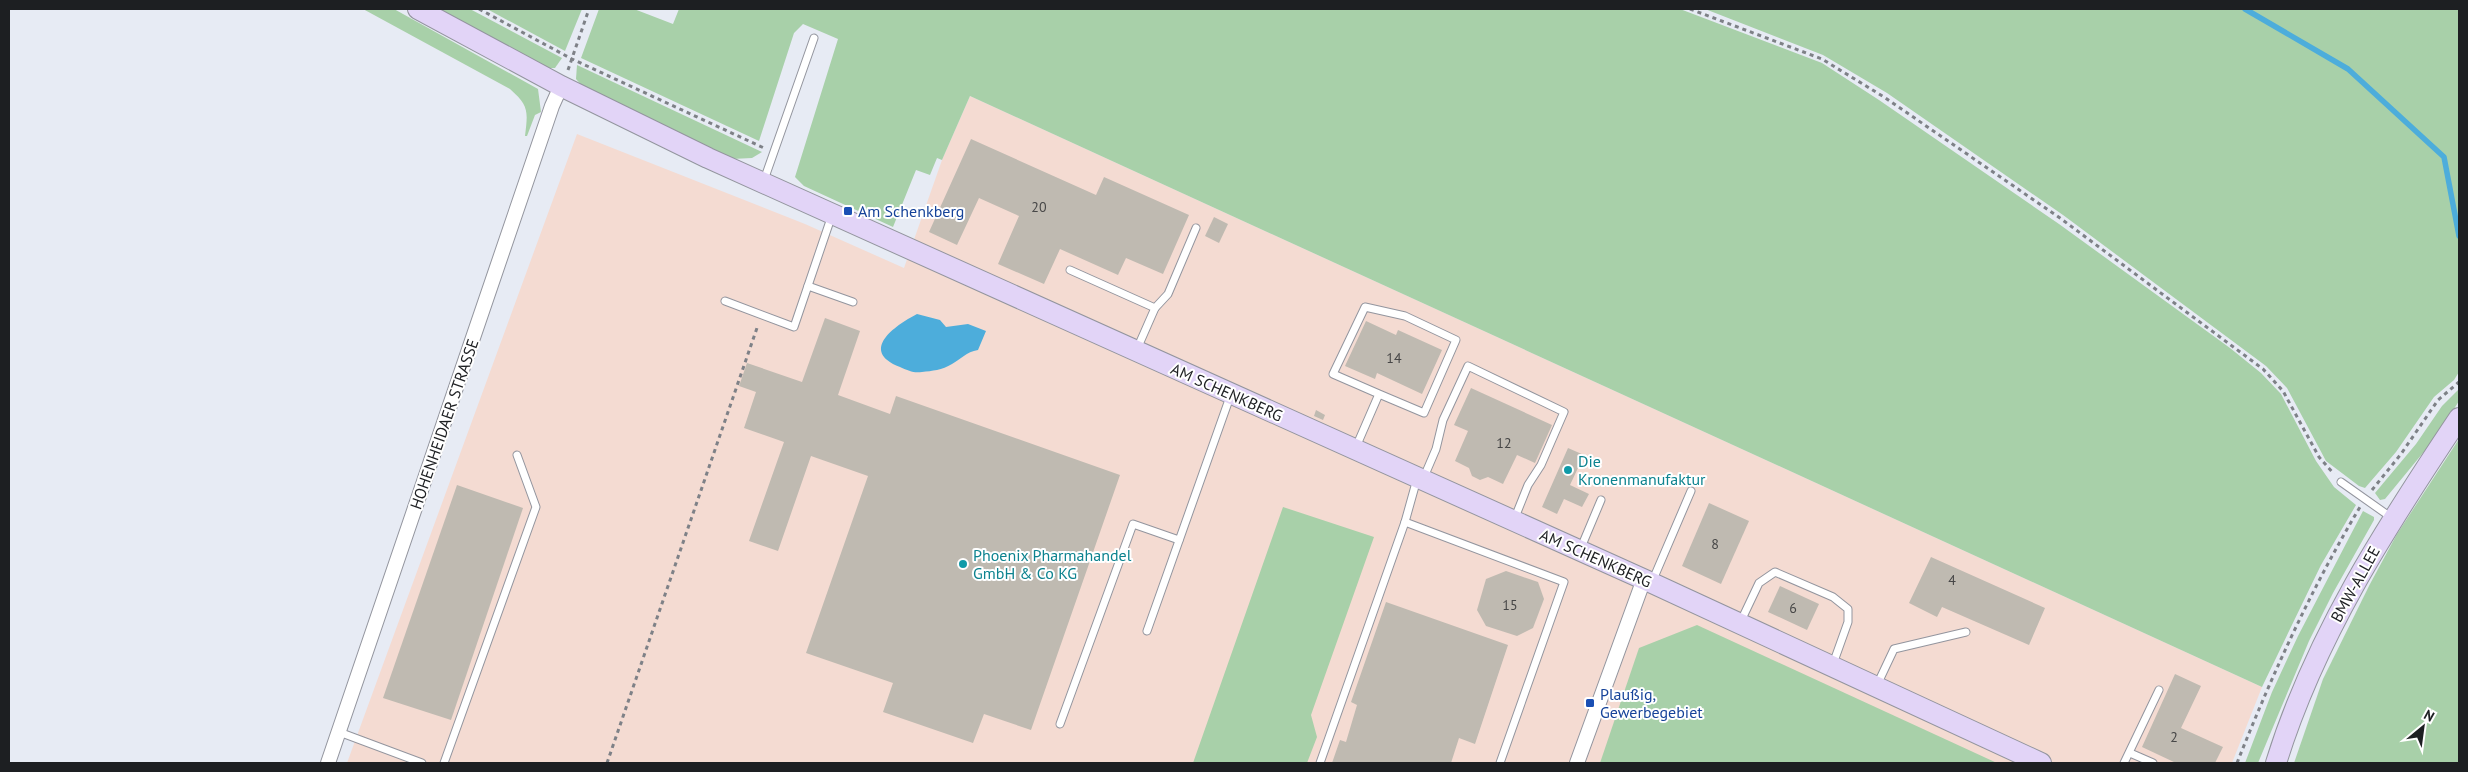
<svg xmlns="http://www.w3.org/2000/svg" width="2468" height="772" viewBox="0 0 2468 772" font-family="'PT Sans',sans-serif">
<style>
.industrial{fill:#f4dbd2}
.green{fill:#a8d0a9}
.water{fill:#4daddb}
.lines{fill:none;stroke-linecap:round;stroke-linejoin:round}
.stream{stroke:#4daddb;stroke-width:5.5}
.building{fill:#bfbab1}
.service-casing{stroke:#93959e;stroke-width:9}
.minor-casing{stroke:#93959e;stroke-width:16}
.secondary-casing{stroke:#93959e;stroke-width:22}
.path{stroke:#7e8187;stroke-width:3;stroke-dasharray:4 4;stroke-linecap:butt}
.service{stroke:#fff;stroke-width:7}
.minor{stroke:#fff;stroke-width:14}
.secondary{stroke:#e2d4f7;stroke-width:20}
.transit-dot{fill:#1a4fb4;stroke:#fff;stroke-width:2}
.culture-dot{fill:#0f9aa8;stroke:#fff;stroke-width:2}
.labels{text-anchor:middle;dominant-baseline:central;stroke-width:4;stroke-linejoin:round;paint-order:stroke}
.number-label{font-size:14px;fill:#464646}
.transit-label{font-size:16px;fill:#164399;stroke:#fff;text-anchor:start}
.street-label{font-size:16px;fill:#1d1f22;stroke:#fff}
.culture-label{font-size:16px;fill:#0d838f;stroke:#fff;text-anchor:start}
</style>
<rect width="100%" height="100%" fill="#e7ebf4"/>
<path class="industrial" d="M970,96L2262,687L2232,763H347L577,134L805,224L904,268L942,160Z"/>
<g class="green">
<path d="M363,9H394L538,89L541,112L535,115L527,136H525C528,111 529,106 510,89Z"/>
<path d="M438,9H470L562,58L555,68H547Z"/>
<path d="M487,9H582L565,51Z"/>
<path d="M599,9H634L673,24L679,9H1680L1822,63L1879,100L2059,224L2230,348L2261,373L2281,394L2316,461L2334,487L2356,505L2321,565L2262,687L970,96L942,160L937,158L930,175L916,170L893,227L804,186L795,177L838,39L803,24L794,33L759,141L581,58Z"/>
<path d="M1705,9H2459V372L2454,380L2434,397L2396,452L2365,488L2359,486L2326,461L2287,388L2266,366L2063,215L1887,93L1823,55Z"/>
<path d="M577,65L762,152L752,158L732,159L584,88L576,79Z"/>
<path d="M2459,389V401L2436,437L2385,499L2380,500L2375,493L2416,444L2442,406Z"/>
<path d="M2459,439V763H2294L2323,679L2370,584L2397,534Z"/>
<path d="M1283,507L1374,537L1311,715L1317,737L1307,763H1193Z"/>
<path d="M2363,511L2374,517V520L2333,593L2309,641L2258,763H2245L2272,692L2298,636Z"/>
<path d="M1697,625L1997,763H1600L1639,648Z"/>
</g>
<path class="water" d="M917,314L940,320L946,327L968,324L986,331L978,350C966,352 961,359 952,364C942,370 932,371 922,372C913,373 909,371 900,367C859,351 894,326 917,314Z"/>
<g class="lines">
<path class="stream" d="M2245,9L2348,69L2444,157L2459,236"/>
</g>
<g class="building">
<path d="M971,139L1096,195L1104,177L1189,215L1163,274L1126,258L1118,275L1060,249L1044,284L998,264L1019,216L979,198L957,245L929,232Z"/>
<path d="M1214,217L1228,224L1219,243L1205,236Z"/>
<path d="M825,318L860,331L838,395L890,414L896,396L1120,475L1031,730L984,714L973,743L883,712L893,683L806,653L868,476L811,456L778,551L749,541L784,442L744,428L756,392L739,386L747,363L802,382Z"/>
<path d="M1366,321L1396,335L1398,330L1442,350L1422,394L1377,373L1375,379L1345,366Z"/>
<path d="M1471,388L1552,425L1535,463L1517,455L1503,484L1488,477L1480,480L1472,476L1469,468L1455,461L1468,431L1454,425Z"/>
<path d="M1316,410L1325,415L1323,420L1314,416Z"/>
<path d="M1568,448L1584,455L1570,485L1589,494L1582,507L1564,499L1557,514L1542,507Z"/>
<path d="M457,485L523,508L451,720L383,698Z"/>
<path d="M1709,503L1749,521L1721,584L1682,566Z"/>
<path d="M1931,557L2045,608L2029,645L1942,607L1937,617L1909,603Z"/>
<path d="M1506,571L1538,582L1544,599L1533,628L1517,636L1486,626L1477,610L1486,579Z"/>
<path d="M1780,586L1819,604L1807,630L1768,612Z"/>
<path d="M1386,602L1508,645L1475,744L1459,738L1451,763H1332L1340,740L1346,742L1357,705L1351,702Z"/>
<path d="M2175,674L2201,686L2181,728L2223,747L2215,763H2176L2142,747Z"/>
</g>
<g class="lines">
<g class="service-casing">
<g id="service">
<path d="M764,180L814,38"/>
<path d="M1070,270L1155,308L1137,349"/>
<path d="M808,286L853,302"/>
<path d="M725,301L794,327L832,215"/>
<path d="M1155,308L1168,294L1196,228"/>
<path d="M1356,447L1379,394L1333,374L1365,307L1405,316L1456,340L1424,413L1379,394"/>
<path d="M1424,477L1436,449L1443,420L1468,366L1564,412L1541,465L1528,485L1514,520"/>
<path d="M1417,479L1405,522L1564,582L1500,763"/>
<path d="M2341,482L2392,518"/>
<path d="M1580,550L1601,500"/>
<path d="M1652,582L1691,491"/>
<path d="M1740,623L1759,583L1775,572L1833,597L1848,609V622L1833,664"/>
<path d="M1147,631L1231,394"/>
<path d="M1877,685L1894,649L1966,632"/>
<path d="M1060,724L1133,524L1179,540"/>
<path d="M339,732L422,763"/>
<path d="M2130,753L2153,763"/>
<path d="M444,763L536,507L517,455"/>
<path d="M1320,763L1405,522"/>
<path d="M2124,763L2159,690"/>
</g>
</g>
<g class="minor-casing">
<g id="minor">
<path d="M328,763L552,106L561,86"/>
<path d="M1577,763L1644,579"/>
</g>
</g>
<g class="secondary-casing">
<g id="secondary">
<path d="M418,9L561,86L708,158L1652,583L2041,763"/>
<path d="M2276,763C2315,637 2386,527 2459,418"/>
</g>
</g>
<g class="path">
<path d="M479,9L572,59L764,148"/>
<path d="M1690,9L1822,59L1884,97L2060,218L2263,369L2283,391L2319,457L2334,474"/>
<path d="M568,70L589,9"/>
<path d="M2372,490L2401,454L2438,400L2459,382"/>
<path d="M607,763L758,325"/>
<path d="M2237,763C2272,675 2311,589 2360,507"/>
</g>
<use href="#service" class="service"/>
<use href="#minor" class="minor"/>
<use href="#secondary" class="secondary"/>
</g>
<g class="transit-dot">
<rect x="843" y="206" width="10" height="10" rx="2.5"/>
<rect x="1585" y="698" width="10" height="10" rx="2.5"/>
</g>
<g class="culture-dot">
<circle cx="1568" cy="470" r="5"/>
<circle cx="963" cy="564" r="5"/>
</g>
<g class="labels">
<g class="number-label">
<text x="1039" y="207">20</text>
<text x="1394" y="358">14</text>
<text x="1504" y="443">12</text>
<text x="1715" y="544">8</text>
<text x="1952" y="580">4</text>
<text x="1510" y="605">15</text>
<text x="1793" y="608">6</text>
<text x="2174" y="737">2</text>
</g>
<g class="transit-label">
<text x="858" y="211">Am Schenkberg</text>
<text x="1600" y="694">Plaußig,<tspan x="1600" dy="18">Gewerbegebiet</tspan></text>
</g>
<g class="street-label">
<text transform="translate(1227 392) rotate(24)">AM SCHENKBERG</text>
<text transform="translate(444 424) rotate(-71)">HOHENHEIDAER STRASSE</text>
<text transform="translate(1596 558) rotate(24)">AM SCHENKBERG</text>
<text transform="translate(2355 584) rotate(-61)">BMW-ALLEE</text>
</g>
<g class="culture-label">
<text x="1578" y="461">Die<tspan x="1578" dy="18">Kronenmanufaktur</tspan></text>
<text x="973" y="555">Phoenix Pharmahandel<tspan x="973" dy="18">GmbH &amp; Co KG</tspan></text>
</g>
</g>
<rect width="2468" height="772" fill="none" stroke="#1d1f22" stroke-width="20"/>
<g transform="translate(2423 727) rotate(29)" stroke="#ffffff" stroke-width="4" paint-order="stroke">
<path d="M0-4L9 19L0 12L-9 19Z" fill="#1d1f22"/>
<text y="-8" font-size="14" font-weight="bold" text-anchor="middle" fill="#1d1f22">N</text>
</g>
</svg>
